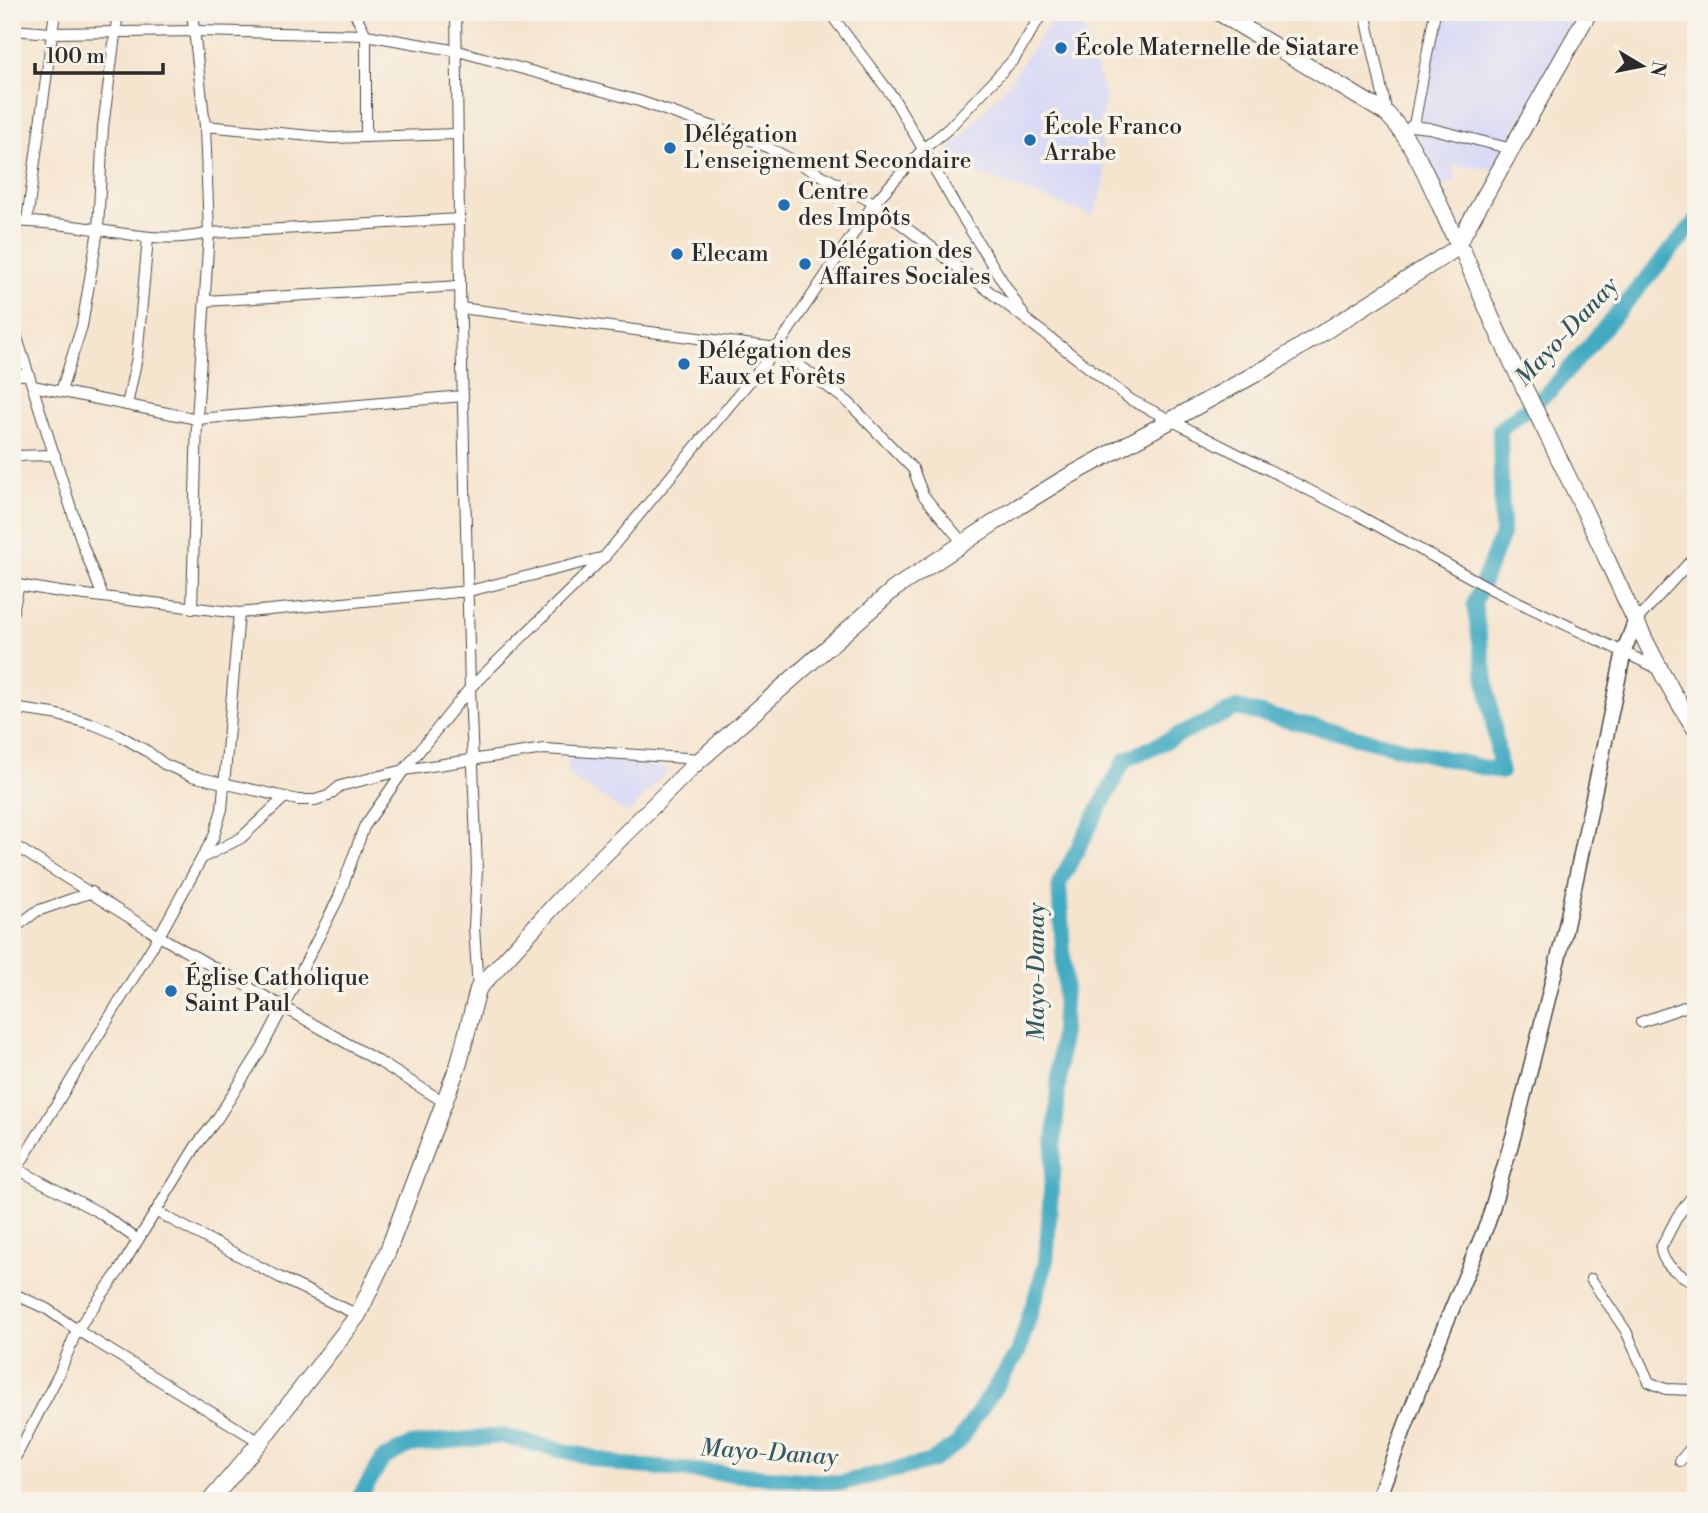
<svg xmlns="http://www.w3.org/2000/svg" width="1708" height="1513" viewBox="0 0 1708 1513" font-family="'Libre Bodoni',serif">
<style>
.built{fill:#d6d7f8}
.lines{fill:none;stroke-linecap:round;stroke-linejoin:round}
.river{stroke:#42abc2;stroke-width:16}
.street-casing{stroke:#494743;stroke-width:12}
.secondary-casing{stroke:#494743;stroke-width:17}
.primary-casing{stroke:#494743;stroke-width:18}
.street{stroke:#fff;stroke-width:10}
.secondary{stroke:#fff;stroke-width:14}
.primary{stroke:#fff;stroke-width:16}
.poi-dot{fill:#1f6fb2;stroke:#f7f3e8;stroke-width:2.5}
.labels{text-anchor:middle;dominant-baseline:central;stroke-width:7;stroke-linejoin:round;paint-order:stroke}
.poi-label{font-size:23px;fill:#2b2b2b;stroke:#f7f3e8;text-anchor:start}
.water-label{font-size:24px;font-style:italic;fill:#335860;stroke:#f7f3e8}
</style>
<rect width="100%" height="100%" fill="#f7f3e8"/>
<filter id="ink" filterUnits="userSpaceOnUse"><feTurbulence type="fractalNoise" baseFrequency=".0143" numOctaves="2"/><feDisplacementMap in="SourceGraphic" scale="14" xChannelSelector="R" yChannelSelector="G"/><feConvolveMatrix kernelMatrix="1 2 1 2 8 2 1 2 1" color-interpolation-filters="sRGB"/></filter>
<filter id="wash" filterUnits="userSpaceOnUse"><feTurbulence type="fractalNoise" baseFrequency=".00686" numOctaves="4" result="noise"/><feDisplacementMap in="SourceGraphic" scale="28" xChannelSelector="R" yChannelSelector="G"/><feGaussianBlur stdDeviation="1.57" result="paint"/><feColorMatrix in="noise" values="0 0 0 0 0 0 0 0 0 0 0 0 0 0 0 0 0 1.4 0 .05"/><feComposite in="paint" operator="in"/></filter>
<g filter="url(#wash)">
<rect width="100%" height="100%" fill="#f5e4ce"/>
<g class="built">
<path d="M1057,12H1079L1106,100L1100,120L1105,181L1093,216L941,160L1008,84Z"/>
<path d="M1438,12H1583L1493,169L1452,164L1456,181L1438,188L1417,135Z"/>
<path d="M570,755L669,769L628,814L568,775L567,764Z"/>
</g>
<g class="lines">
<path class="river" d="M357,1501L383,1459L410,1445L502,1436L623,1465L841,1483L932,1461L958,1443L1018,1353L1046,1263L1065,986L1059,884L1125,760L1237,708L1501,772L1474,604L1502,535L1500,429L1551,390L1696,221"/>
</g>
</g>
<g filter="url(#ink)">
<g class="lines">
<g class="street-casing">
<g id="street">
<path d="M354,12L366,35V137"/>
<path d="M456,12L460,286L470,688L477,869L474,927L478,989"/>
<path d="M829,12L893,97L958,210L1023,314"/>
<path d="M1245,12L1248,30"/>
<path d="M1365,12L1387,114"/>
<path d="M12,30L52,33L196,31L366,35L458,51L639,101L754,141L775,151L874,203L1131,400L1358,515L1493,590L1659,669"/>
<path d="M1414,125L1435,12"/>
<path d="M205,126L332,138L457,134"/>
<path d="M1411,126L1429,128L1512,149"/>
<path d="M12,221C41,222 71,225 100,230C137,236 172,242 209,233L460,219"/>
<path d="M27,221L55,12"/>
<path d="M205,301L460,286"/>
<path d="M460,308L777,348L849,403L913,469L923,495L963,543"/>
<path d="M12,322L83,546L103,597"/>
<path d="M12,375H29"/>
<path d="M33,386L197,419L463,396"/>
<path d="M61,391L82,326L98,230L103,127L118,12"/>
<path d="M127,405L137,357L148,238"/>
<path d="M12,456L55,455"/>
<path d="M12,584L60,592L239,613L469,591L605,557"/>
<path d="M192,609L197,419L209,233L205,126L192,12"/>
<path d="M12,615L19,585"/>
<path d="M1635,622L1696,555"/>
<path d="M12,708L54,714L95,725L117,734L147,751L164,764L192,776L298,800H315L328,796L340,786L404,770L544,749L701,759"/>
<path d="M12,844L159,936L378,1061L444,1102"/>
<path d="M202,858L241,838L285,797"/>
<path d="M12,930L37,911L92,892"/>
<path d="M1641,1022L1696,1003"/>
<path d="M12,1156L19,1170L100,1213L138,1240"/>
<path d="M12,1177L159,936L214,836L222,809L239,613"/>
<path d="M1696,1191L1677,1217L1661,1248C1662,1267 1682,1275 1696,1284"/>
<path d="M157,1212L279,1277L358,1315"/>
<path d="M1591,1279L1626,1331L1649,1382L1666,1389L1696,1390"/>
<path d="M12,1293L47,1309L77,1330L260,1442"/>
<path d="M1680,1461L1696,1442"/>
<path d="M12,1464L59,1374L77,1330L119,1271L196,1146L217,1119L262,1048L338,899L364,827L404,770L470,688L605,556L777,348L874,203L923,149L948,129L1014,59L1043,12"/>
</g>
</g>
<g class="secondary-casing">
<path id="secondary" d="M1377,1501L1424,1376L1488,1222L1514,1134L1564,935L1624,651L1635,622"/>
</g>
<g class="primary-casing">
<g id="primary">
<path d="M1218,12L1387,114C1417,144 1436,199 1455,238"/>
<path d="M1461,238L1589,12"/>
<path d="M1463,251C1498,340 1544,426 1585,512C1620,586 1651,662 1696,730"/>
<path d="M210,1501L260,1442L358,1315L387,1253L459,1063L478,989L562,897L692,767L894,589L1018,507L1062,480L1270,366L1452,251"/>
</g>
</g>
<use href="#street" class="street"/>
<use href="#secondary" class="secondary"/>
<use href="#primary" class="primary"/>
</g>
</g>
<g class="poi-dot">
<circle cx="1061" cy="48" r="7"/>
<circle cx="1030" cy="140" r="7"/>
<circle cx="670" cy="148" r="7"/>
<circle cx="784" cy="205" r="7"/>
<circle cx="677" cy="254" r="7"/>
<circle cx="805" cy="264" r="7"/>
<circle cx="684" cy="364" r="7"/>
<circle cx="171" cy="991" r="7"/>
</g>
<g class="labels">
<g class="poi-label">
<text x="1075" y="48">École Maternelle de Siatare</text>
<text x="1044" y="127">École Franco<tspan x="1044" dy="26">Arrabe</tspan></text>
<text x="684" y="135">Délégation<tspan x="684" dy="26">L'enseignement Secondaire</tspan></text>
<text x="798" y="192">Centre<tspan x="798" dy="26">des Impôts</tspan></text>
<text x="819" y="251">Délégation des<tspan x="819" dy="26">Affaires Sociales</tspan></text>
<text x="691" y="254">Elecam</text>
<text x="698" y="351">Délégation des<tspan x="698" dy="26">Eaux et Forêts</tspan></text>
<text x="185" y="978">Église Catholique<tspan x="185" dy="26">Saint Paul</tspan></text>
</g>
<g class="water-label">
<text transform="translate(1567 332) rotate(-47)">Mayo-Danay</text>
<text transform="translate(1037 972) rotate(-90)">Mayo-Danay</text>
<text transform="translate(769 1453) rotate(4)">Mayo-Danay</text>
</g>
</g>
<rect width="1708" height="1513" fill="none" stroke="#f7f3e8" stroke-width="42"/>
<g transform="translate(1642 66) rotate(100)" stroke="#f7f3e8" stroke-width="5" paint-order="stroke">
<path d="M0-5L12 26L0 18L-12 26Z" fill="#2b2b2b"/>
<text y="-10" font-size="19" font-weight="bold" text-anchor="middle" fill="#2b2b2b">N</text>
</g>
<path d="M35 63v10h128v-10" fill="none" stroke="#2b2b2b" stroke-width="3.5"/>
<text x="46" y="63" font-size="21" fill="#2b2b2b" stroke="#f7f3e8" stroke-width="5" paint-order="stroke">100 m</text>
</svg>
